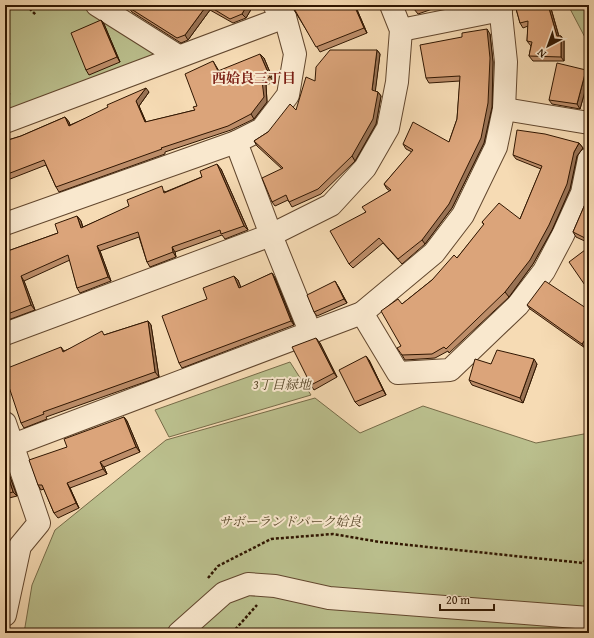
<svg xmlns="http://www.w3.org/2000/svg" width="594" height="638" viewBox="0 0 594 638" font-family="'Gentium Book Plus','Noto Serif JP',serif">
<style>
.green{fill:#bbc08e;stroke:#766b48}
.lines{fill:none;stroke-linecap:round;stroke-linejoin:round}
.minor-casing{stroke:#62472e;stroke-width:24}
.path{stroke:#301601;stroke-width:2.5;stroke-dasharray:3 2;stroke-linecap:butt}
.minor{stroke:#f9e8ce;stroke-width:22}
.wall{fill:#bc8d69;stroke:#301601}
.shaded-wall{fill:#997355;stroke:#301601}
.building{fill:#dba47a;stroke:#301601}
.labels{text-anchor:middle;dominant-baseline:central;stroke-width:4;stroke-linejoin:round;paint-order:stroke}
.park-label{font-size:13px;font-style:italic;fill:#5a492b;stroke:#f9e8ce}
.neighbourhood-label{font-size:14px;font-weight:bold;fill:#7a1f14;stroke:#f9e8ce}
</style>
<rect width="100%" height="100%" fill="#f6dbb4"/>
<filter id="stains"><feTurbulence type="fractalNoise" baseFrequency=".005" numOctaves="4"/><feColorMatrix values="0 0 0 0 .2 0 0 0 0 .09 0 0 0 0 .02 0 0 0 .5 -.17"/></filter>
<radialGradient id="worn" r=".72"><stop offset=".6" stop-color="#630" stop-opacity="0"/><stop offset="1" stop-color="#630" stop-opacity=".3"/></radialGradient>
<g class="green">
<path d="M5,5H89L166,55L5,118Z"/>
<path d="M568,5H589V45Z"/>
<path d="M290,362L311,395L169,437L155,410Z"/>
<path d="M315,398L360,433L423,406L536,443L589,433V633H24L32,585L55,530L166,440Z"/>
</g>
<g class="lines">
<g class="minor-casing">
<g id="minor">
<path d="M97,5L178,56"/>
<path d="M401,30L501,10"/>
<path d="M504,109L589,123"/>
<path d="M5,122L285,17"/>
<path d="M236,142L271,235L311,334"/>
<path d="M5,224L236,142L262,129L288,95L295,54L285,17L274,5"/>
<path d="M362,313L398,373L450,370L518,305L544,271L563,235L582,193L589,159"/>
<path d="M5,334L271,235L331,205L365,168L388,128L397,82L401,30L391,5"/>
<path d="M5,423L39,523L20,546L5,615"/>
<path d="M5,448L362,313L434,253L463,215L496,147L504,109L506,62L500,5"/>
<path d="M179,633L224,593L248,584L275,586L329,598L589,618"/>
</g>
</g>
<g class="path">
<path d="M26,5L36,15"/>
<path d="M5,95L10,93"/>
<path d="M208,578L218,566L271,539L333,534L380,542L583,563L589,554"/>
<path d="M232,633L257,605"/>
</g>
<use href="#minor" class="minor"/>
</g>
<g class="wall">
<path d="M126,5H252L253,6L246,18L233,23L210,10L188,40L181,43L132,12L128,7H129Z"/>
<path d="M291,5H355L367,33L320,52Z"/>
<path d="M413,5H444L418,14L414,9Z"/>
<path d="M515,5H550L559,36H561L564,41V61H533L529,56L531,46L527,41L528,26L523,28L520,23Z"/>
<path d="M101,20L104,24L120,62L89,75L86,70Z"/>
<path d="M490,34L493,62L492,107L484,143L452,208L425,244L402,264L383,243L353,268L349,264L365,212L390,191L387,189L384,184L412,152L406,149L403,144L449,142L457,119L460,81L429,83L426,78Z"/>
<path d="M377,50L380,54L375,91L378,92L381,96L376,124L355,161L321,194L292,207L288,200L275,206L272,202L282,169L257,146L254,141L268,132L296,110L315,81Z"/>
<path d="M264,58L274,82L266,85L267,102L254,119L231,130L165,152V154L59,192L56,187L46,165L5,181V141L21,136L65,117L69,122L70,125L149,92L139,106L146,122L195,110L197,106L213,61L219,71Z"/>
<path d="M589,74V77L580,109L552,104L549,100Z"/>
<path d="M579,143L583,148L577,156L570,189L552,230L533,264L509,297L449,353L448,351L435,358L405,360L402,355L401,346L402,304L432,280L457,258L484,225L482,222L520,219L541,169L516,159L513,155Z"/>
<path d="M221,169L248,230L225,239L222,235L175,252L176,257L150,267L147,262L139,237L100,251L111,281L80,293L77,288L70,260L24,281L35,310L8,320L7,318L5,319V252L58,233L77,216L81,221L83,227L165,191V192Z"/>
<path d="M589,195V243L576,237L573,232Z"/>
<path d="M272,273L275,278L294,325L182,368L179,363L207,299L238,280L241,288Z"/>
<path d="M338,286L347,303L317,316L314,312Z"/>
<path d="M527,305L589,310L585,348L530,309Z"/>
<path d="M148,321L151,325L159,377L46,417L47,419L24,428L21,423L61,347L64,351L104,335Z"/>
<path d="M320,343L337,377L314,390L311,385Z"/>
<path d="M369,360L386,395L359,406L355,402Z"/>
<path d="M491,364H537L523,403L472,385L469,380Z"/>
<path d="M124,417L127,421L140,452L104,467L107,474L70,488L79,508L58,518L54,513L44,489L41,490L38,485L67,447Z"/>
<path d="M5,464L6,466L17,496L5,499Z"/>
</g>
<g class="shaded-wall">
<path d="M207,5L210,10L188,40L185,35Z"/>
<path d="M247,5H252L253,6L246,18L242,14Z"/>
<path d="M354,5H355L367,33L364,28Z"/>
<path d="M548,5H550L560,41L557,36Z"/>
<path d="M101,20L104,24L120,62L117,57Z"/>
<path d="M487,29L490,34L493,62L492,107L484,143L452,208L425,244L422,240Z"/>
<path d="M561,36L564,41V61L561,57Z"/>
<path d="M377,50L380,54L375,94L372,90Z"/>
<path d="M260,54L264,58L274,82L270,77Z"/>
<path d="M586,70L589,74V77L580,109L577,104Z"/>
<path d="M262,81L266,85L267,102L254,119L251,114Z"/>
<path d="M146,88L149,92L139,106L148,127L145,122L136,101Z"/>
<path d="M378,92L381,96L376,124L355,161L352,156Z"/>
<path d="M65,117L69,122L72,131L69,126Z"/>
<path d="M579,143L583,148L577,156L570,189L552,230L533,264L509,297L505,292L574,152Z"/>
<path d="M217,164L221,169L248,230L244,226Z"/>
<path d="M77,216L81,221L84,233L81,228Z"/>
<path d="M97,246L100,251L111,281L108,277Z"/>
<path d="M172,247L175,252L176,257L173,252Z"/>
<path d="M272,273L275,278L294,325L291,321Z"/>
<path d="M21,276L24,281L35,310L31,305Z"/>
<path d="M234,276L238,280L243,293L239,288Z"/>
<path d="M335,281L338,286L347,303L344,299Z"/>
<path d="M148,321L151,325L159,377L155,372Z"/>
<path d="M589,334V343L585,348L582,344Z"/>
<path d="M316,338L320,343L337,377L334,373Z"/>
<path d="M366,356L369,360L386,395L383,390Z"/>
<path d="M534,359L537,364L523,403L520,398Z"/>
<path d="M124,417L127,421L140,452L136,447Z"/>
<path d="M100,462L104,467L107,474L103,469Z"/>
<path d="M5,464L6,466L17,496L13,492L5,467Z"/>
<path d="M67,483L70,488L79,508L76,503Z"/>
</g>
<g class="building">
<path d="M130,5H207L185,35L177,38L128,7L132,6Z"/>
<path d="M207,5H247L242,14L230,19Z"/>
<path d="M292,5H354L364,28L316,47Z"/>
<path d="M413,5H427L414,9Z"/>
<path d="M515,5H548L557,36H561V57L529,56L532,42L527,41L528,21L520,23Z"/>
<path d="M101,20L117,57L86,70L71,33Z"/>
<path d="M487,29L490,58L488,103L481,138L449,204L422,240L398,259L379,238L349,264L330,231L366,212L362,207L391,190L384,184L413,150L403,144L413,122L449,142L457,119L460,76L426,78L420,45L462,37V33Z"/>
<path d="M330,50H377L372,90L378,92L373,119L352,156L318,189L289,202L286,195L272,202L262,178L283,168L254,141L268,132L290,104L296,110L306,77L315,81L316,67Z"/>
<path d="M260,54L270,77L262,81L264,97L251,114L228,126L161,148L162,149L56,187L44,160L5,175V141L21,136L65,117L69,126L108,107L107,105L146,88L136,101L145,122L195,110L193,107L197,106L185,74L213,61L218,71Z"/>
<path d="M557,63L586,70L577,104L549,100Z"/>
<path d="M517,130L545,134L579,143L574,152L567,184L549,225L530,260L505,292L446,349L444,347L432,354L402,355L397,348L401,346L381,311L398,299L402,304L432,280L454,255L457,258L484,224L482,222L499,203L520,219L542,166L513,155Z"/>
<path d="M217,164L244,226L221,234L220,230L172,247L173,252L147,262L138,232L97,246L108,277L77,288L68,255L21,276L31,305L5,315V252L58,233L55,224L77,216L81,228L129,206L127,200L162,186L164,193L202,177L200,171Z"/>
<path d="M589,195V240L573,232Z"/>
<path d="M589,247V291L569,262Z"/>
<path d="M272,273L291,321L179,363L162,316L207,299L203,288L234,276L239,288Z"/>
<path d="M335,281L344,299L314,312L307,295Z"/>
<path d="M545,281L589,310V334L582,344L527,305Z"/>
<path d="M148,321L155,372L43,412L44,414L21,423L5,375V369L61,347L63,352L102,331L104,335Z"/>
<path d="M316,338L334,373L311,385L292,347Z"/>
<path d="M497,350L534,359L520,398L469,380L475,359L491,364Z"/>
<path d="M366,356L383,390L355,402L339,370Z"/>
<path d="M124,417L136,447L100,462L103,469L67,483L76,503L54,513L42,485H38L29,460L67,447L64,439Z"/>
<path d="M5,467L13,492L5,494Z"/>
</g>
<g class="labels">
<g class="park-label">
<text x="282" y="384">3丁目緑地</text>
<text x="290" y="521">サボーランドパーク姶良</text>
</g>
<g class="neighbourhood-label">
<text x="254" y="78">西姶良三丁目</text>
</g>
</g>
<rect width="594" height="638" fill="none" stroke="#f6dbb4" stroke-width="20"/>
<rect x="6" y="6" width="582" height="626" fill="none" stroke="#301601" stroke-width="2"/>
<rect x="10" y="10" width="574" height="618" fill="none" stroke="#301601"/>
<g transform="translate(548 46) rotate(221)" stroke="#f9e8ce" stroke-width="3" paint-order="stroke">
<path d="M0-3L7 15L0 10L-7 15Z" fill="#301601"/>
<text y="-6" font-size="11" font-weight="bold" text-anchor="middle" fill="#301601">N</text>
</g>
<path d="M440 604v6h54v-6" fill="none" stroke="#301601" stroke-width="2"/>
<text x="446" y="604" font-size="12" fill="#301601" stroke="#f9e8ce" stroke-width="3" paint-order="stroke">20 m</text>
<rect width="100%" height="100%" filter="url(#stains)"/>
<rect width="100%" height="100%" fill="url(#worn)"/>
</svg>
